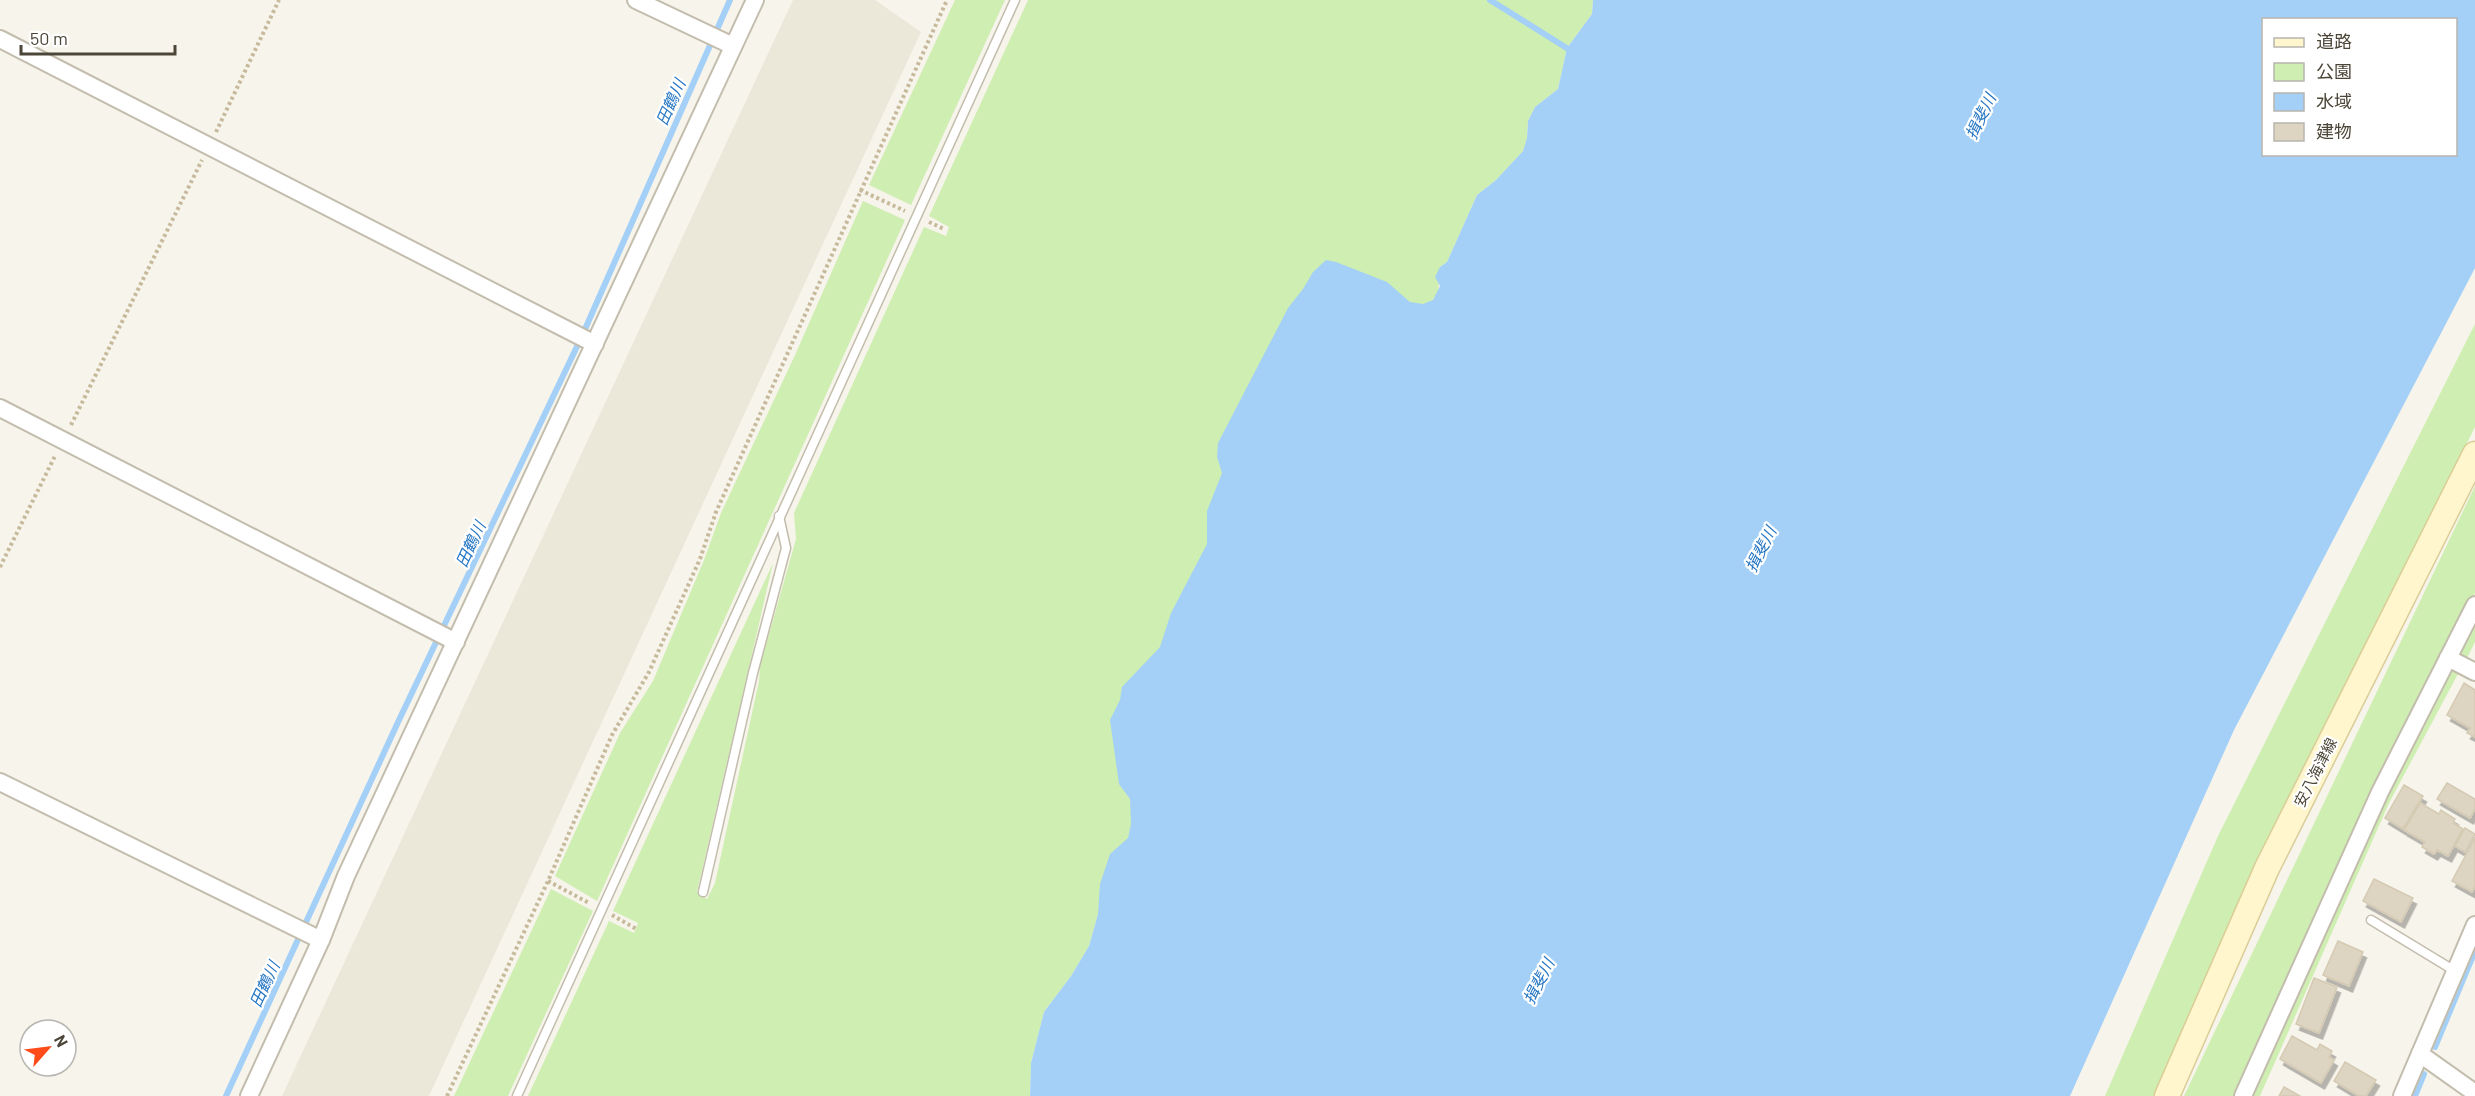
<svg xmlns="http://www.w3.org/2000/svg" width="2475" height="1096" viewBox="0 0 2475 1096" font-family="Barlow,'Noto Sans JP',sans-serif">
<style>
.residential{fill:#ebe7d9}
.green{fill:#cfeeb1}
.water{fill:#a4d0f7;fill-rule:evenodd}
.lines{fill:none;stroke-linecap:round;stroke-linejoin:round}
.stream{stroke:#a4d0f7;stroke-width:6}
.building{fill:#ddd4c2;stroke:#d5cab2;stroke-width:1.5;filter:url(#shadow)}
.service-casing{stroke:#c3bdad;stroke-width:11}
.minor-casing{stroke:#c3bdad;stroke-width:20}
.secondary-casing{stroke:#dacd98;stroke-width:27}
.path{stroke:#c7ba9c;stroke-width:4;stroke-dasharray:3 3;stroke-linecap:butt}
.service{stroke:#fff;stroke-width:8}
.minor{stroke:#fff;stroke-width:16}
.secondary{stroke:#fff6cd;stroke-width:24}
.labels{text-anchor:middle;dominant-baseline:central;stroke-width:4.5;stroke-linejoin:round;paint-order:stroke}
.street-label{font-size:15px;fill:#4c4638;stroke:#fff}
.water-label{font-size:16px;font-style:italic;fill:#2576c4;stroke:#fff}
</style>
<defs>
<filter id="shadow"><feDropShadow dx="3.5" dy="6" stdDeviation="0" flood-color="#0004"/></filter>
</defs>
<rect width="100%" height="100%" fill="#f7f4eb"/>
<path class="residential" d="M793,0H875L921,32L429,1096H282Z"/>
<g class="green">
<path d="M955,0H1005L911,205L869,185Z"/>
<path d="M1028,0H1593L1592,14L1567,48L1558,89L1535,107L1528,121L1527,138L1523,151L1496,180L1477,195L1447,262L1440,267L1438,293L1358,397L1124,866L1098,914L1089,946L1071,976L1044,1012L1031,1063L1030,1096H528L609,921L634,933L638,923L613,911L773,563L697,892L707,899L715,883L759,681L760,666L796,539L794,513L924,227L946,236L949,227L929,216Z"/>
<path d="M863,201L905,220L597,901L555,876L620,733L653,681L704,560L721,513L795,355Z"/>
<path d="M2475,324V427L2261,856L2155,1096H2105L2218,836Z"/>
<path d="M2475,486V593L2377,786L2237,1096H2184Z"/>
<path d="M2475,620V642L2466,660L2457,656Z"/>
<path d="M2452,668L2459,672L2389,803L2260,1096H2249L2383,799Z"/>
<path d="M551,889L593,911L508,1096H454Z"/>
</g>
<path class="water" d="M1593,0H2475V268L2234,730L2070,1096H1030L1031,1063L1044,1012L1071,976L1089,946L1098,914L1100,884L1110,854L1128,838L1131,824L1130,799L1119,784L1110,720L1120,700L1122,687L1160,647L1171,613L1207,544V511L1222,473L1217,457L1218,443L1288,308L1303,289L1313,272L1326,260L1336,262L1387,282L1410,302L1423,304L1433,300L1440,286L1435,277L1440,267L1447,262L1477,195L1496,180L1523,151L1527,138L1528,121L1535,107L1558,89L1567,48L1592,14ZM2264,20H2456V154H2264Z"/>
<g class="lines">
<g class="stream">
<path d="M1490,0L1573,52"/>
<path d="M2435,1047L2475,951"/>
<path d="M226,1096L399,720L582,336L730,0"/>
<path d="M2415,1096L2424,1074"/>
</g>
</g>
<g class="building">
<path d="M2464,683L2475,690V737L2467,733L2470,728L2447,715Z"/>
<path d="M2447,783L2475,799V809L2470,818L2437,799Z"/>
<path d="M2404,785L2423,796L2403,829L2385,818Z"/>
<path d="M2420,803L2439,814L2441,810L2455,819L2453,823L2463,829L2448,856L2437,850L2434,854L2422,847L2425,842L2404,830Z"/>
<path d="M2465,828L2475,834L2465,852L2455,846Z"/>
<path d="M2475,838V886L2472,892L2452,881Z"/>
<path d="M2374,879L2413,898L2401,922L2363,901Z"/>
<path d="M2338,941L2363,952L2349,986L2323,975Z"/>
<path d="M2314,978L2337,987L2319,1033L2296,1024Z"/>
<path d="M2292,1036L2317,1050L2320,1044L2332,1051L2329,1057L2334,1060L2321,1083L2280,1059Z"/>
<path d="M2345,1062L2376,1080L2366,1096H2359L2334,1081Z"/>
<path d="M2284,1087L2300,1096H2279Z"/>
</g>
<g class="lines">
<g class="service-casing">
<g id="service">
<path d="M703,892L753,673L786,548L779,516"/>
<path d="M2371,920L2455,971"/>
<path d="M517,1096L1015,0"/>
</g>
</g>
<g class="minor-casing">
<g id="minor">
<path d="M636,0L733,46"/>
<path d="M0,39L595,344"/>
<path d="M0,408L456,642"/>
<path d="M2448,658L2475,672"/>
<path d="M0,782L321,940"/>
<path d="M2420,1054L2475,1093"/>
<path d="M249,1096L321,940L346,876L755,0"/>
<path d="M2243,1096L2380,792L2475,605"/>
<path d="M2402,1096L2475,925"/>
</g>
</g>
<g class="secondary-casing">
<path id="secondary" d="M2167,1096L2267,868L2475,454"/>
</g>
<g class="path">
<path d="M216,132L279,0"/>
<path d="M860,190L905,211"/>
<path d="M929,222L944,229"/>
<path d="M71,425L202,160"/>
<path d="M0,567L55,456"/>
<path d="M548,881L589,903"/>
<path d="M612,915L638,930"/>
<path d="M447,1096L548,881L612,735L649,672L700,559L716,512L947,0"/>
</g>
<use href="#service" class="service"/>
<use href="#minor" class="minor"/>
<use href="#secondary" class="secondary"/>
</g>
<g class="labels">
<g class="street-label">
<text transform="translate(2315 772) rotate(-63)">安八海津線</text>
</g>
<g class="water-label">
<text transform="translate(670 102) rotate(-66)">田鶴川</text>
<text transform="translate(1980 116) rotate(-64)">揖斐川</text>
<text transform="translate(470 544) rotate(-65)">田鶴川</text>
<text transform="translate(1760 549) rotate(-63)">揖斐川</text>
<text transform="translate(1538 981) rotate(-63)">揖斐川</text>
<text transform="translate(264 984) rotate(-65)">田鶴川</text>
</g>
</g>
<rect x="2262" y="18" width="195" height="138" fill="#ffffff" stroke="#b7b5af" stroke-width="1.5"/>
<rect x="2274" y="38" width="30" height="9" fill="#fff6cd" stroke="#b7b5af" stroke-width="1.5"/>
<text x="2316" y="48" font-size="18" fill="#4c4638">道路</text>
<rect x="2274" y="63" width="30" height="18" fill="#cfeeb1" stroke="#b7b5af" stroke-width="1.5"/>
<text x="2316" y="78" font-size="18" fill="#4c4638">公園</text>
<rect x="2274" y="93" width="30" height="18" fill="#a4d0f7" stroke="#b7b5af" stroke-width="1.5"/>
<text x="2316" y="108" font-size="18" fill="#4c4638">水域</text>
<rect x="2274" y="123" width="30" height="18" fill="#ddd4c2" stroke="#b7b5af" stroke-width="1.5"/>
<text x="2316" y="138" font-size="18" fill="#4c4638">建物</text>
<g transform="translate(48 1048) rotate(62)"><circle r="28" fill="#ffffff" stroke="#b7b5af" stroke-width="1.5"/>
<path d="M0-4.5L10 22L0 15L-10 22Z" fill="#ff4b1a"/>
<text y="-9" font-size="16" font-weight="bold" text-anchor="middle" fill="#4c4638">N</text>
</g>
<path d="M21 45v9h154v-9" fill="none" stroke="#4c4638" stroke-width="3"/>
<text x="30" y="45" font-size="18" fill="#4c4638" stroke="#ffffff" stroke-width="4.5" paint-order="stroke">50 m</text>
</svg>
